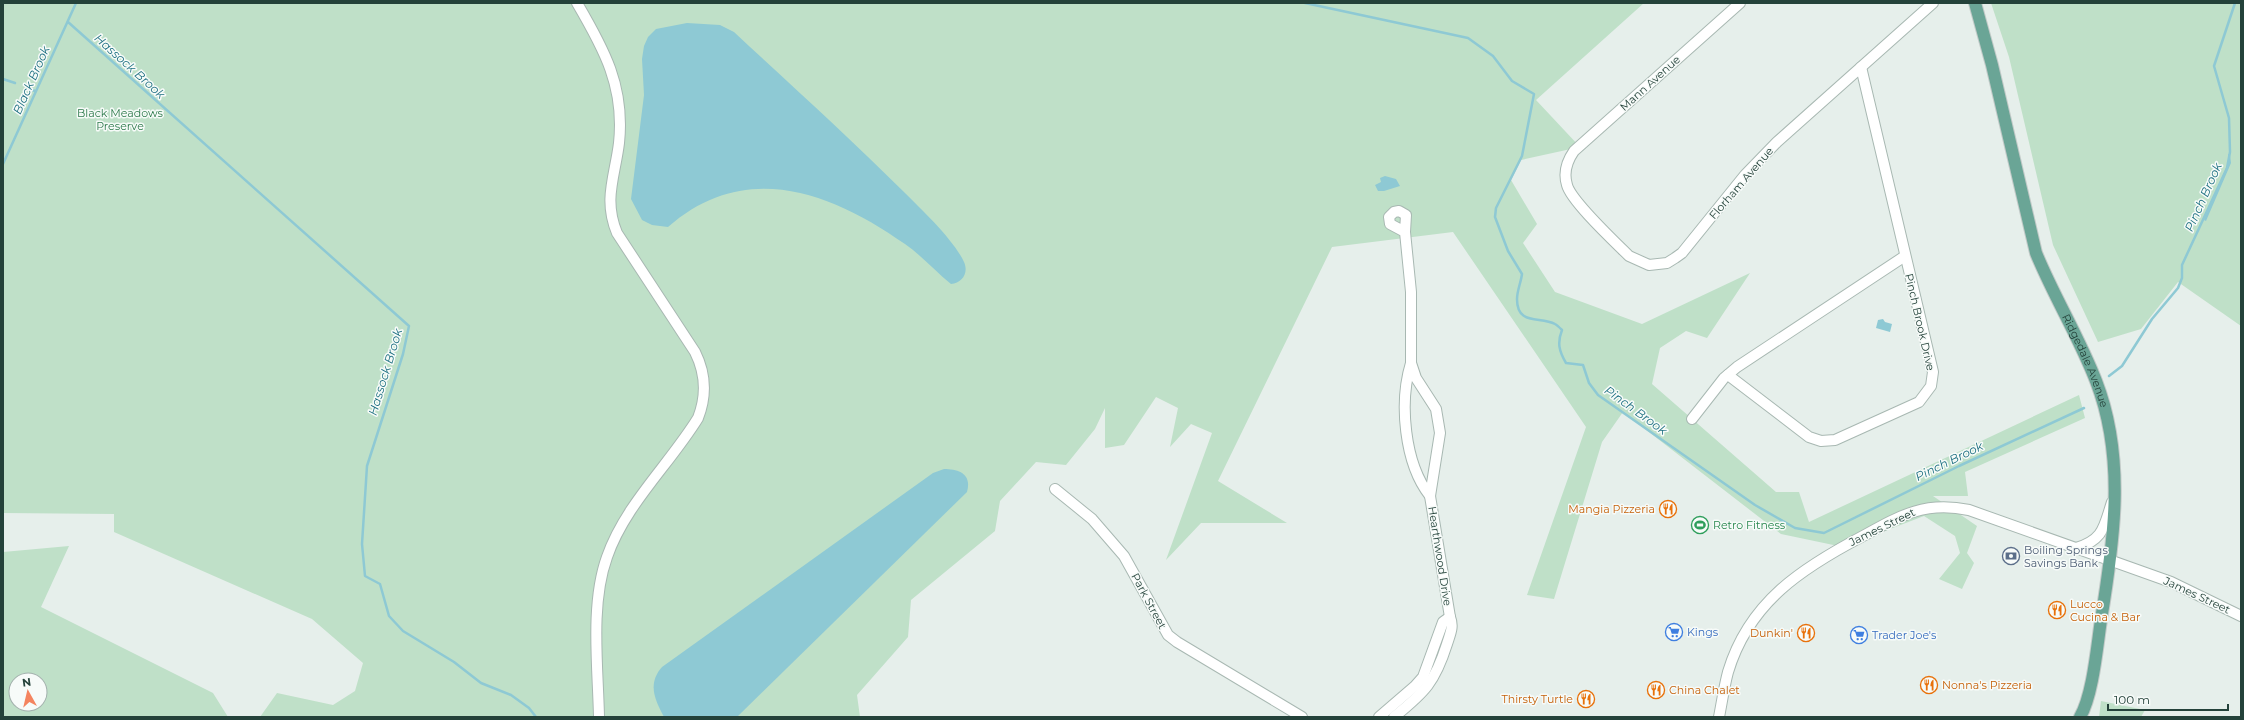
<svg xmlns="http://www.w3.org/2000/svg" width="2244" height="720" viewBox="0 0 2244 720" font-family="Montserrat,sans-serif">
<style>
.green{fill:#bfe0c8;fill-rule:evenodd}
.water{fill:#8ec9d4}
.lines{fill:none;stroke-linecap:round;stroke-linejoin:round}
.stream{stroke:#8ec9d4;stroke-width:2.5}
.minor-casing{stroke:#a8b8b2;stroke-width:12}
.major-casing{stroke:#c2cac8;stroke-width:14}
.minor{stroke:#fff;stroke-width:10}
.major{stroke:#6aa596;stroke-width:12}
.labels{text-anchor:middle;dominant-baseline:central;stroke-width:3;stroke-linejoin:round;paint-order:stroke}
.street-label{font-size:11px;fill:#24423a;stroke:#f7fbf9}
.park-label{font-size:11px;fill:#2d7a4b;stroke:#f7fbf9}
.food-label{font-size:11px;fill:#c56008;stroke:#f7fbf9;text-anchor:end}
.leisure-label{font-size:11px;fill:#27864d;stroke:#f7fbf9;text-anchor:start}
.service-label{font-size:11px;fill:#4e5e75;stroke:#f7fbf9;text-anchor:start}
.shop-label{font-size:11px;fill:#366cbe;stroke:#f7fbf9;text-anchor:start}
.water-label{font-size:12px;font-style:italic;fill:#1c6f80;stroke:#f7fbf9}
</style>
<rect width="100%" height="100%" fill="#e6efeb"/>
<g class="green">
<path d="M3,3H1644L1536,100L1580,147L1521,160L1511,180L1537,224L1523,243L1555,292L1642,324L1750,273L1707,338L1686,331L1660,348L1652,384L1776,492H1799L1809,522L2079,395L2085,418L1965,472L1968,496H1933L1977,526L1967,553L1974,563L1962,589L1939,579L1960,553L1955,536L1924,516L1843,547L1781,534L1623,412L1602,442L1554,599L1527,595L1586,427L1453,232L1332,247L1218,481L1287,523H1201L1166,560L1212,433L1191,424L1170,447L1178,408L1156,397L1124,445L1105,448V408L1095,429L1066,465L1036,462L1000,501L995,531L911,600L908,637L857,695L860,717H260L277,693L333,705L355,691L363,663L312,619L114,532V514L3,513Z"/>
<path d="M1991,3H2241V326L2178,282L2141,329L2098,342L2053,245L2009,57Z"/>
<path d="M69,546L41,607L213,693L228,717H3V552ZM16,680H40V704H16Z"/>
<path d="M2101,701L2145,710L2141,717H2099Z"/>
</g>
<g class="water">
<path d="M687,23L720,25L734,32C791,85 849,137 905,193C922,210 954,240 964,262C969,273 962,283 951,284C935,271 922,256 905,244C831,192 745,159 668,227L652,225L642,220L631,199L644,95L642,59L644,46L648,37L656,29Z"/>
<path d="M2228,154L2230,155L2231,163L2206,221L2204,220L2228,163Z"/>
<path d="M1385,176L1396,179L1400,186L1384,191H1378L1375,185L1381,182L1380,178Z"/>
<path d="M1883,319L1885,322L1892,324L1890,332L1876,328L1878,320Z"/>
<path d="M944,469C959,469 972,474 967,492L737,717H664C655,700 647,684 662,667L933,473Z"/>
</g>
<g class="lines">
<g class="stream">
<path d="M1305,3L1468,38L1493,56L1512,81L1534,94L1522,156L1496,208L1495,217L1508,251L1522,274C1521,282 1517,291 1517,299C1517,326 1540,316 1555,324C1557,325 1560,328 1562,330C1557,343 1559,351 1566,363L1583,365L1589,383L1598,395L1755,505L1795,528L1824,533L1959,466L2084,408"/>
<path d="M68,22L409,326L403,354L367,466L362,544L365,576L380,584L389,616L403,631L454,662L481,683L511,695L529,708L536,717"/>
<path d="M3,79L15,83"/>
<path d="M27,88L35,91"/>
<path d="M3,164L76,3"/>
<path d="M2109,376L2122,366L2152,319L2178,288L2182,278V265L2227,168L2230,152L2229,118L2214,66L2235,3"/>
</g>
<g class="minor-casing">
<g id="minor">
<path d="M577,3C604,49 625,87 619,143C615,176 603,200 617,233L695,352C706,374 707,395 698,418C669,465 625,505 607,557C590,604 598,667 599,717"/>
<path d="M1740,3L1574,151C1567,161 1563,172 1567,185C1571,201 1615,242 1629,256L1649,265L1667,263L1675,258L1682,253L1745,175L1777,142L1933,3"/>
<path d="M1405,232L1390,224L1389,217L1394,212L1399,211L1406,215L1405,232L1411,292V363L1416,378L1436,409L1440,433L1430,496"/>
<path d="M1728,375L1809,437L1821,441L1835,440L1919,402L1931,386L1933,372L1861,67"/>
<path d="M1692,419L1724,378L1737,367L1905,256"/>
<path d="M1055,489L1092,519L1124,556L1168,635L1177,642L1302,717"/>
<path d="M2076,548C2104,540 2104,526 2112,502"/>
<path d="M1379,717L1415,686L1423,677L1443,622L1450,617"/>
<path d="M1394,717C1425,692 1435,682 1447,644C1450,634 1454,627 1450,617L1430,496C1404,463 1399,402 1411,363"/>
<path d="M1719,717C1722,702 1724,687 1728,672C1749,602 1802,568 1863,536C1901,515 1925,501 1969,510L2171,582L2241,616"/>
</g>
</g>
<g class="major-casing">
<g id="major">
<path id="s1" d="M1975,3L1992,65L2036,253C2054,297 2079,337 2096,381C2126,458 2114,541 2101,620C2097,646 2093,695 2080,717"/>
</g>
</g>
<use href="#minor" class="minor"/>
<use href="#major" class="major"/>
</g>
<defs>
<g id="restaurant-ring" transform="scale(0.9)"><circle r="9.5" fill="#f7fbf9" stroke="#e8710a" stroke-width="1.5"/><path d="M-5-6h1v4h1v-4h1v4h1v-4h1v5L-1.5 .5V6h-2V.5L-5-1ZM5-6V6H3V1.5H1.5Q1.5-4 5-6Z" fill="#e8710a"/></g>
<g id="stadium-ring" transform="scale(0.9)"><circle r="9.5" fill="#f7fbf9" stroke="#2e9e5b" stroke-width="1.5"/><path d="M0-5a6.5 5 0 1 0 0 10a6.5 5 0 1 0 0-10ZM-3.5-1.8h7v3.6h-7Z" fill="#2e9e5b"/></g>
<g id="bank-ring" transform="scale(0.9)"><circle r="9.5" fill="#f7fbf9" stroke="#5c6f8a" stroke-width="1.5"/><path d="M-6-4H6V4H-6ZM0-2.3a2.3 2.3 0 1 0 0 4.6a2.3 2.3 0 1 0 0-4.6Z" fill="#5c6f8a"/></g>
<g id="supermarket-ring" transform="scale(0.9)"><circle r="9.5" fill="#f7fbf9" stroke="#3f7fe0" stroke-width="1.5"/><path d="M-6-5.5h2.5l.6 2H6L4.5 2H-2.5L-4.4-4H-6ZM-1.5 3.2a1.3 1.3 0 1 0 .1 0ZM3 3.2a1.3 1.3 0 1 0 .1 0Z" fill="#3f7fe0"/></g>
</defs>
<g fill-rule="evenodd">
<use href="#restaurant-ring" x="1668" y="509"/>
<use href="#stadium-ring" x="1700" y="525"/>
<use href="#bank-ring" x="2011" y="556"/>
<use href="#restaurant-ring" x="2057" y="610"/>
<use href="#supermarket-ring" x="1674" y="632"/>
<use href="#restaurant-ring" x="1806" y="633"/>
<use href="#supermarket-ring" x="1859" y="635"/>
<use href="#restaurant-ring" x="1929" y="685"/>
<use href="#restaurant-ring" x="1656" y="690"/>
<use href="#restaurant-ring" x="1586" y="699"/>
</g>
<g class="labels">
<g class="street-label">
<text transform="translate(1650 83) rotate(-42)">Mann Avenue</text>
<text transform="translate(1741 183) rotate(-49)">Florham Avenue</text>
<text transform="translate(1920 322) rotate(77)">Pinch Brook Drive</text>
<text stroke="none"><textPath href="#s1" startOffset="376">Ridgedale Avenue</textPath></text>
<text transform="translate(1882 527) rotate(-26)">James Street</text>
<text transform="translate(1440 556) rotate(81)">Hearthwood Drive</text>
<text transform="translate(2197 595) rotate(25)">James Street</text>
<text transform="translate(1149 601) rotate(62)">Park Street</text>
</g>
<g class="park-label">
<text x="120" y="113">Black Meadows<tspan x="120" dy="13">Preserve</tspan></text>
</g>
<g class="food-label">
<text x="1655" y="509">Mangia Pizzeria</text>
<text x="2070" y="604" text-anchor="start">Lucco<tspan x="2070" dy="13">Cucina &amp; Bar</tspan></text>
<text x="1793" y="633">Dunkin'</text>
<text x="1942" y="685" text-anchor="start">Nonna's Pizzeria</text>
<text x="1669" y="690" text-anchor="start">China Chalet</text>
<text x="1573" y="699">Thirsty Turtle</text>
</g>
<g class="leisure-label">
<text x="1713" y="525">Retro Fitness</text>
</g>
<g class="service-label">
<text x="2024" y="550">Boiling Springs<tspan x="2024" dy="13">Savings Bank</tspan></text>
</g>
<g class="shop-label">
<text x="1687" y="632">Kings</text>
<text x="1872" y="635">Trader Joe's</text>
</g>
<g class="water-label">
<text transform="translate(130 66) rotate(42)">Hassock Brook</text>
<text transform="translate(31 80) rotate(-66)">Black Brook</text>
<text transform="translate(2203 197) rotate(-66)">Pinch Brook</text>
<text transform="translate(385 372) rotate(-73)">Hassock Brook</text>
<text transform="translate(1636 410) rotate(36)">Pinch Brook</text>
<text transform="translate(1949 461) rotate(-26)">Pinch Brook</text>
</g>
</g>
<rect width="2244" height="720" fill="none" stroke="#24423a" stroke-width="8"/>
<g transform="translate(28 692) rotate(352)"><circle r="19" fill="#f7fbf9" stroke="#a3b1ad"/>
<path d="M0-3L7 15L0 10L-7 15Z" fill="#f4845f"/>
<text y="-6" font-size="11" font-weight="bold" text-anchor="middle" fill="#24423a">N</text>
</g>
<path d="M2108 704v6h120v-6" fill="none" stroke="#24423a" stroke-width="2"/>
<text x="2114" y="704" font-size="12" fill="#24423a" stroke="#f7fbf9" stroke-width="3" paint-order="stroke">100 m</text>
</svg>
